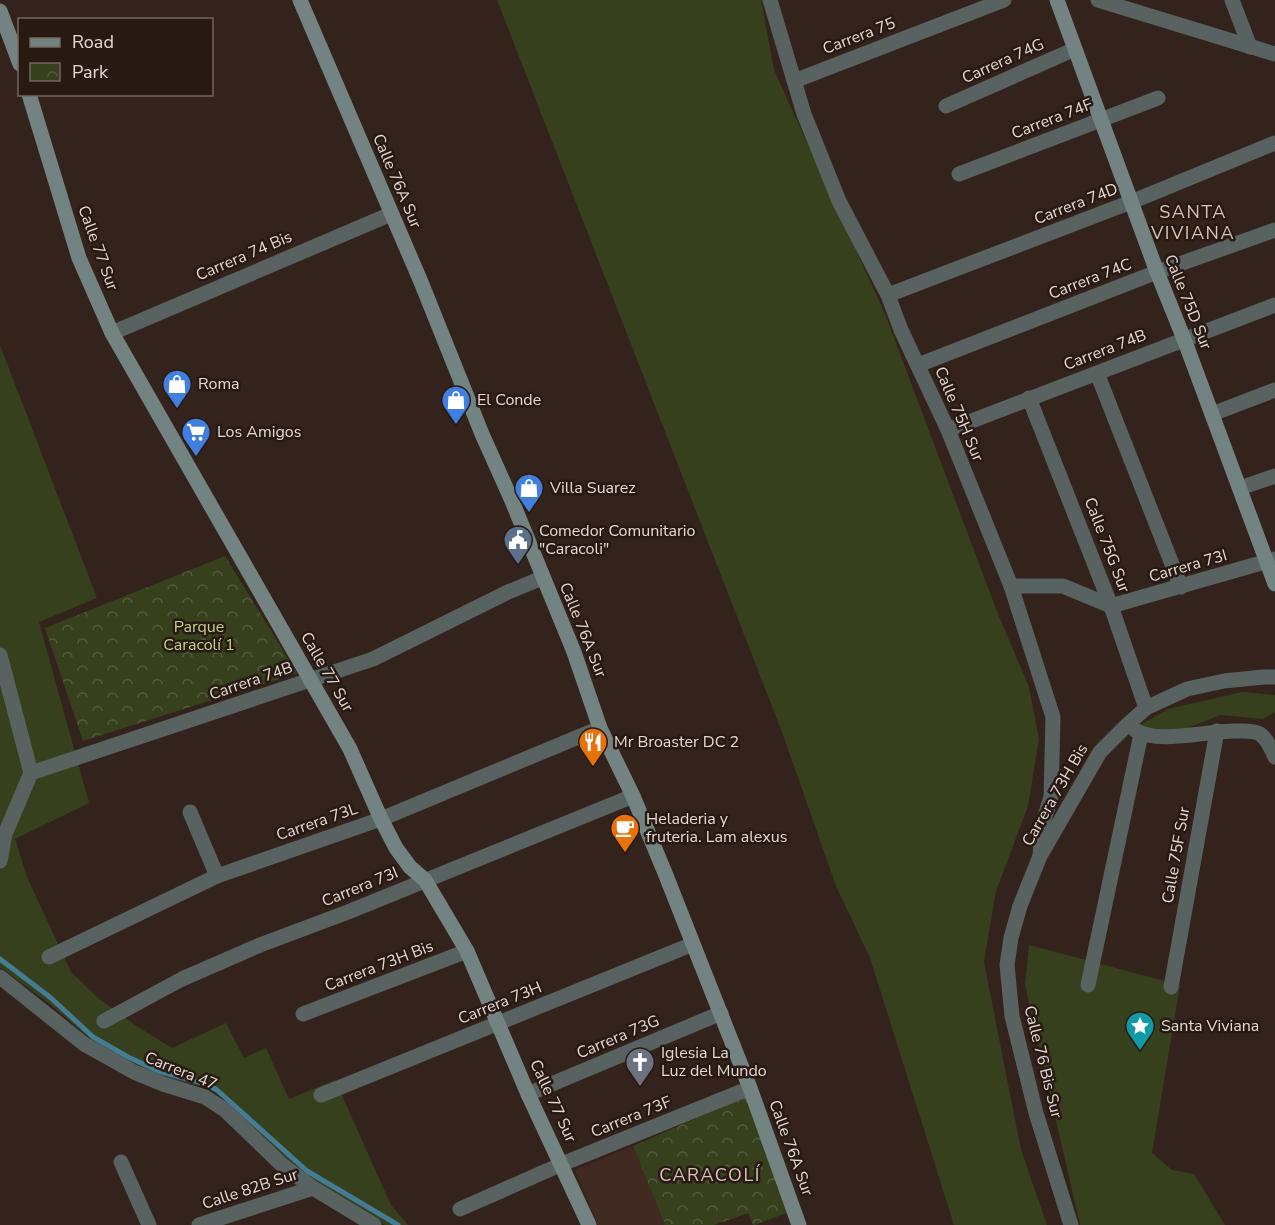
<svg xmlns="http://www.w3.org/2000/svg" width="1275" height="1225" viewBox="0 0 1275 1225" font-family="'Nunito Sans',sans-serif">
<style>
.built{fill:#402a21}
.grass{fill:#36401d}
.park{fill:url(#park-crowns)}
.lines{fill:none;stroke-linecap:round;stroke-linejoin:round}
.stream{stroke:#457c95;stroke-width:5}
.street{stroke:#586261;stroke-width:15}
.secondary{stroke:#738382;stroke-width:15}
.labels{text-anchor:middle;dominant-baseline:central;stroke-width:5;stroke-linejoin:round;paint-order:stroke}
.street-label{font-size:16px;fill:#e4d9d4;stroke:#291913}
.poi-label{font-size:16px;fill:#e4d9d4;stroke:#291913;text-anchor:start}
.park-label{font-size:16px;fill:#bfd48a;stroke:#291913}
.neighbourhood-label{font-size:18px;letter-spacing:1.5px;fill:#d9c3bb;stroke:#291913}
</style>
<defs>
<pattern id="park-crowns" width="20" height="18" patternUnits="userSpaceOnUse" patternTransform="scale(1.5)"><rect width="20" height="18" fill="#36401d"/><path d="M2 6a3 3 0 1 1 6 0M12 15a3 3 0 1 1 6 0" fill="none" stroke="#535b3d"/></pattern>
</defs>
<rect width="100%" height="100%" fill="#33231c"/>
<path class="built" d="M633,1146L665,1225H598L575,1170Z"/>
<g class="grass">
<path d="M497,0H761L774,70L885,314L998,614L1029,687L1039,739L1028,806L996,891L984,962L1021,1150L1047,1225H954L870,958L836,886L782,732Z"/>
<path d="M0,345L97,598L39,622L89,803L15,839L27,877L71,972L99,999L138,1027L172,1048L226,1023L244,1058L266,1048L289,1099L335,1080L391,1205L408,1225H385L327,1189L286,1159L226,1101L208,1088L159,1076L95,1043L51,1005L0,967Z"/>
<path d="M1242,692L1275,695V712L1263,719L1221,715L1174,733L1158,735L1140,725L1168,709Z"/>
<path d="M1029,945L1180,985L1152,1153L1172,1170L1194,1174L1225,1225H1080L1025,985Z"/>
</g>
<g class="park">
<path d="M225,556L297,673L83,741L45,628Z"/>
<path d="M747,1096L789,1212L755,1225H753L748,1213L714,1225H665L633,1146Z"/>
</g>
<g class="lines">
<path class="stream" d="M0,959L51,998L93,1037L128,1057L158,1071L206,1084L217,1090L307,1171L398,1225"/>
<g class="street">
<path d="M770,0L804,114L839,201L888,295L901,330L948,430L1011,586L1053,717L1051,797L1042,826L1040,856"/>
<path d="M1098,0L1275,54"/>
<path d="M1232,0L1250,47"/>
<path d="M794,81L1004,0"/>
<path d="M946,106L1075,49"/>
<path d="M959,174L1158,98"/>
<path d="M888,295L1131,202L1275,143"/>
<path d="M112,333L391,214"/>
<path d="M918,365L1157,272L1275,230"/>
<path d="M1097,373L1181,587"/>
<path d="M1029,398L1111,606L1146,708"/>
<path d="M1212,414L1275,390"/>
<path d="M948,430L1275,305"/>
<path d="M1240,488L1275,476"/>
<path d="M1011,586H1063L1111,606L1275,559"/>
<path d="M0,655L31,773L5,834L0,861"/>
<path d="M1135,730C1158,745 1209,730 1237,731C1244,731 1253,730 1260,734C1266,738 1272,750 1275,757"/>
<path d="M31,773L373,659L508,592L542,578"/>
<path d="M190,812L217,876"/>
<path d="M49,957L217,876L381,819L600,728"/>
<path d="M0,977L84,1044L134,1072L163,1084L205,1097L225,1110L281,1164L313,1188L374,1225"/>
<path d="M1088,985L1141,734"/>
<path d="M1171,987L1217,731"/>
<path d="M303,1014L467,951"/>
<path d="M104,1021L182,979L260,945L348,912L633,796"/>
<path d="M528,1094L721,1013"/>
<path d="M321,1095L693,944"/>
<path d="M121,1162L149,1225"/>
<path d="M460,1209L562,1164L750,1088"/>
<path d="M199,1225L313,1188"/>
<path d="M1071,1225L1036,1113L1012,1016L1007,965L1011,938L1020,906L1040,856L1100,752L1127,725L1146,708L1187,689L1224,681L1263,677H1275"/>
</g>
<g class="secondary">
<path d="M300,0L421,282L482,434L512,501L574,652L600,728L633,796L665,873L750,1088L799,1225"/>
<path d="M1057,0L1157,272L1184,339L1275,584"/>
<path d="M0,11L20,64"/>
<path d="M29,94L79,258L112,333L350,749L381,819L396,848L410,867L425,880L467,951L528,1094L589,1225"/>
</g>
</g>
<defs>
<g id="shop-pin" transform="scale(1.5)"><path d="M0 17L-7.5 6A9.5 9.5 0 1 1 7.5 6Z" fill="#3f7fe0" stroke="#291913"/><path d="M-5-2.5h2.3a2.7 3.5 0 0 1 5.4 0H5L5.5 6h-11ZM-1.5-2.5h3a1.5 2.3 0 0 0-3 0Z" fill="#fff"/></g>
<g id="supermarket-pin" transform="scale(1.5)"><path d="M0 17L-7.5 6A9.5 9.5 0 1 1 7.5 6Z" fill="#3f7fe0" stroke="#291913"/><path d="M-6-5.5h2.5l.6 2H6L4.5 2H-2.5L-4.4-4H-6ZM-1.5 3.2a1.3 1.3 0 1 0 .1 0ZM3 3.2a1.3 1.3 0 1 0 .1 0Z" fill="#fff"/></g>
<g id="civic-pin" transform="scale(1.5)"><path d="M0 17L-7.5 6A9.5 9.5 0 1 1 7.5 6Z" fill="#5c6f8a" stroke="#291913"/><path d="M-.6-6.5H3V-4.5H.6V-3L4-1V1h2V6H-6V1h2V-1L-.6-3ZM-1.2 2.5V6h2.4V2.5Z" fill="#fff"/></g>
<g id="restaurant-pin" transform="scale(1.5)"><path d="M0 17L-7.5 6A9.5 9.5 0 1 1 7.5 6Z" fill="#e8710a" stroke="#291913"/><path d="M-5-6h1v4h1v-4h1v4h1v-4h1v5L-1.5 .5V6h-2V.5L-5-1ZM5-6V6H3V1.5H1.5Q1.5-4 5-6Z" fill="#fff"/></g>
<g id="cafe-pin" transform="scale(1.5)"><path d="M0 17L-7.5 6A9.5 9.5 0 1 1 7.5 6Z" fill="#e8710a" stroke="#291913"/><path d="M-5.5-4.5H6V0H3Q3 3.5 0 3.5H-2.5Q-5.5 3.5-5.5 0ZM3-3.2v2h1.7v-2ZM-6 4.5H4V6H-6Z" fill="#fff"/></g>
<g id="sight-pin" transform="scale(1.5)"><path d="M0 17L-7.5 6A9.5 9.5 0 1 1 7.5 6Z" fill="#0f9aa8" stroke="#291913"/><path d="M0-6L1.8-2.2L6-1.7L2.9 1.2L3.7 5.4L0 3.3L-3.7 5.4L-2.9 1.2L-6-1.7L-1.8-2.2Z" fill="#fff"/></g>
<g id="church-pin" transform="scale(1.5)"><path d="M0 17L-7.5 6A9.5 9.5 0 1 1 7.5 6Z" fill="#6b7280" stroke="#291913"/><path d="M-1.2-6h2.4v3.5h3.3v2.4h-3.3V6h-2.4V-.1h-3.3v-2.4h3.3Z" fill="#fff"/></g>
</defs>
<g fill-rule="evenodd">
<use href="#shop-pin" x="177" y="384"/>
<use href="#shop-pin" x="456" y="400"/>
<use href="#supermarket-pin" x="196" y="432"/>
<use href="#shop-pin" x="529" y="488"/>
<use href="#civic-pin" x="518" y="540"/>
<use href="#restaurant-pin" x="593" y="742"/>
<use href="#cafe-pin" x="625" y="828"/>
<use href="#sight-pin" x="1140" y="1026"/>
<use href="#church-pin" x="640" y="1062"/>
</g>
<g class="labels">
<g class="street-label">
<text transform="translate(859 36) rotate(-21)">Carrera 75</text>
<text transform="translate(1003 61) rotate(-24)">Carrera 74G</text>
<text transform="translate(1052 119) rotate(-21)">Carrera 74F</text>
<text transform="translate(397 181) rotate(67)">Calle 76A Sur</text>
<text transform="translate(1076 204) rotate(-21)">Carrera 74D</text>
<text transform="translate(98 248) rotate(70)">Calle 77 Sur</text>
<text transform="translate(244 256) rotate(-23)">Carrera 74 Bis</text>
<text transform="translate(1090 279) rotate(-21)">Carrera 74C</text>
<text transform="translate(1188 302) rotate(68)">Calle 75D Sur</text>
<text transform="translate(1105 350) rotate(-21)">Carrera 74B</text>
<text transform="translate(959 414) rotate(67)">Calle 75H Sur</text>
<text transform="translate(1107 545) rotate(69)">Calle 75G Sur</text>
<text transform="translate(1188 566) rotate(-16)">Carrera 73I</text>
<text transform="translate(583 630) rotate(68)">Calle 76A Sur</text>
<text transform="translate(327 672) rotate(60)">Calle 77 Sur</text>
<text transform="translate(251 681) rotate(-19)">Carrera 74B</text>
<text transform="translate(1055 795) rotate(-60)">Carrera 73H Bis</text>
<text transform="translate(317 822) rotate(-19)">Carrera 73L</text>
<text transform="translate(1176 855) rotate(-80)">Calle 75F Sur</text>
<text transform="translate(360 887) rotate(-22)">Carrera 73I</text>
<text transform="translate(379 966) rotate(-21)">Carrera 73H Bis</text>
<text transform="translate(500 1003) rotate(-22)">Carrera 73H</text>
<text transform="translate(618 1037) rotate(-23)">Carrera 73G</text>
<text transform="translate(1043 1062) rotate(76)">Calle 76 Bis Sur</text>
<text transform="translate(181 1071) rotate(22)">Carrera 47</text>
<text transform="translate(553 1101) rotate(65)">Calle 77 Sur</text>
<text transform="translate(631 1117) rotate(-22)">Carrera 73F</text>
<text transform="translate(791 1148) rotate(70)">Calle 76A Sur</text>
<text transform="translate(250 1189) rotate(-18)">Calle 82B Sur</text>
</g>
<g class="poi-label">
<text x="198" y="384">Roma</text>
<text x="477" y="400">El Conde</text>
<text x="217" y="432">Los Amigos</text>
<text x="550" y="488">Villa Suarez</text>
<text x="539" y="531">Comedor Comunitario<tspan x="539" dy="18">"Caracoli"</tspan></text>
<text x="614" y="742">Mr Broaster DC 2</text>
<text x="646" y="819">Heladeria y<tspan x="646" dy="18">fruteria. Lam alexus</tspan></text>
<text x="1161" y="1026">Santa Viviana</text>
<text x="661" y="1053">Iglesia La<tspan x="661" dy="18">Luz del Mundo</tspan></text>
</g>
<g class="park-label">
<text x="199" y="627">Parque<tspan x="199" dy="18">Caracolí 1</tspan></text>
</g>
<g class="neighbourhood-label">
<text x="1193" y="212">SANTA<tspan x="1193" dy="21">VIVIANA</tspan></text>
<text x="710" y="1175">CARACOLÍ</text>
</g>
</g>
<rect x="18" y="18" width="195" height="78" fill="#291913" stroke="#746660" stroke-width="1.5"/>
<rect x="30" y="38" width="30" height="9" fill="#738382" stroke="#746660" stroke-width="1.5"/>
<text x="72" y="48" font-size="18" fill="#e4d9d4">Road</text>
<rect x="30" y="63" width="30" height="18" fill="url(#park-crowns)" stroke="#746660" stroke-width="1.5"/>
<text x="72" y="78" font-size="18" fill="#e4d9d4">Park</text>
</svg>
